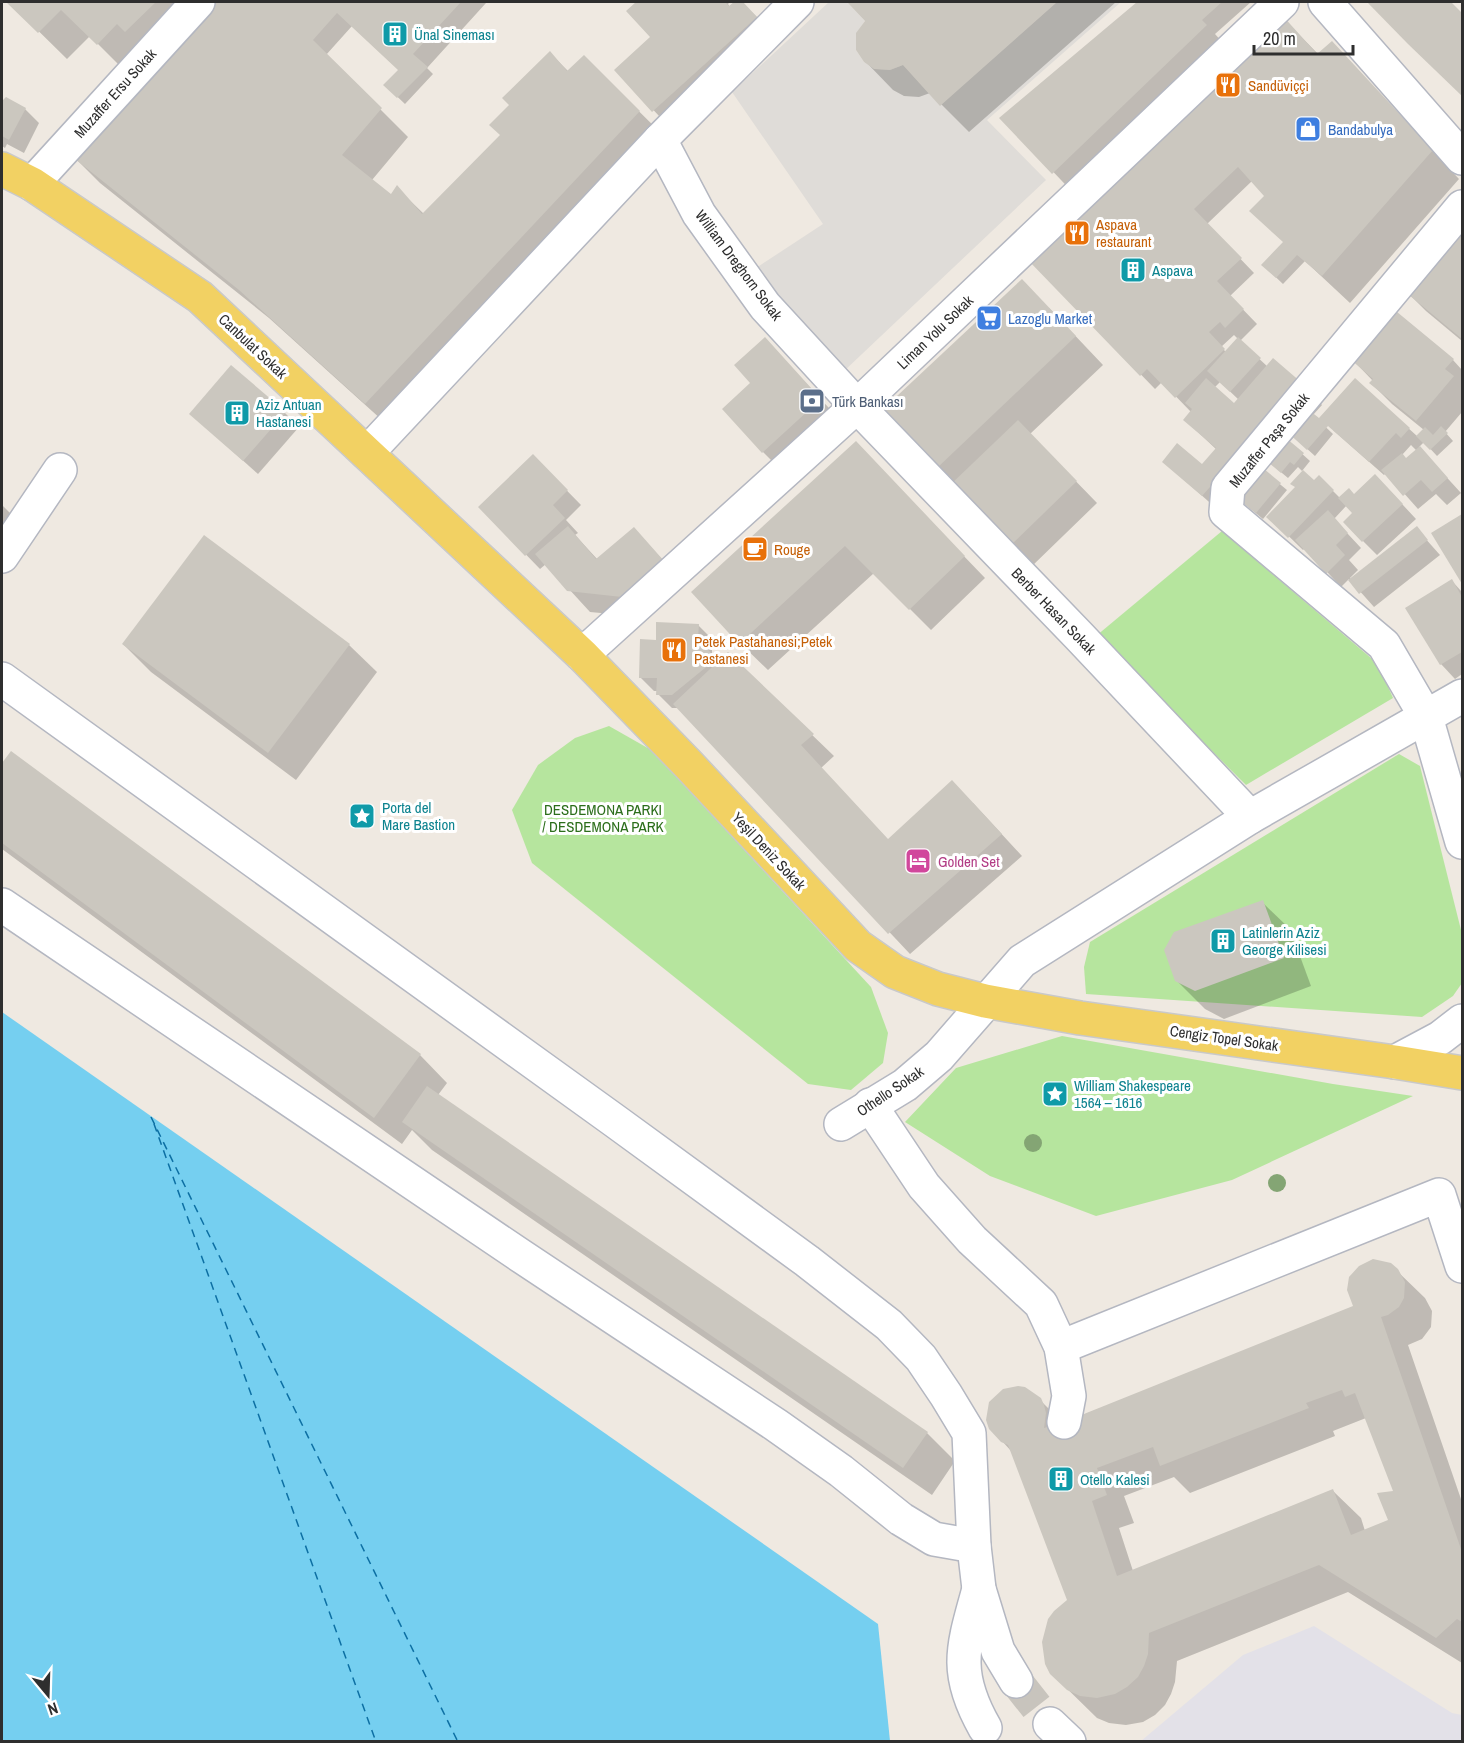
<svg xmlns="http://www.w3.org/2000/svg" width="1464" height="1743" viewBox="0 0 1464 1743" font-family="'Archivo Narrow',sans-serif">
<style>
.industrial{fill:#e3e1e8}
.green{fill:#b6e59e}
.plaza{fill:#dfdcd8}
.water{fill:#75cff0}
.shadow{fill:#0003;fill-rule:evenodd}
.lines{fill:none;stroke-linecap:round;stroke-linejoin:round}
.ferry{stroke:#0d6fa3;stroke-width:1.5;stroke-dasharray:8 6;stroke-linecap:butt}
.building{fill:#cbc7bf;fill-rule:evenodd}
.minor-tunnel{stroke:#c8c4bd;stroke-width:33;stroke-dasharray:33 16;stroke-linecap:butt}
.minor-casing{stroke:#b4b7c1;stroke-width:36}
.major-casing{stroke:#c9c9c9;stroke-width:36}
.minor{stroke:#fff;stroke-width:33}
.major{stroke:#f2d163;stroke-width:33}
.tree{fill:#84a574}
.labels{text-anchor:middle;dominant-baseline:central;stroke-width:6;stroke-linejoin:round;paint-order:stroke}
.culture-label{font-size:15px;fill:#0d838f;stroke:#fff;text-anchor:start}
.food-label{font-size:15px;fill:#c56008;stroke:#fff;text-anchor:start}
.street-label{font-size:15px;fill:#2e2e2e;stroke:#fff}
.shop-label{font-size:15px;fill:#366cbe;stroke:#fff;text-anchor:start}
.service-label{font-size:15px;fill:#4e5e75;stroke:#fff;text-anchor:start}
.park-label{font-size:15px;fill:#2c6e1b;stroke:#fff}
.hotel-label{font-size:15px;fill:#b23c85;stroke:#fff;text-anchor:start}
</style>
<rect width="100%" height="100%" fill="#efe9e1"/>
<path class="industrial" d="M1314,1626L1452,1713L1462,1715V1741H1141L1243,1655Z"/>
<g class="green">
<path d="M1222,531L1378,664L1393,698L1246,785L1096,636Z"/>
<path d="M609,726L653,751L871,987L888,1033L883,1063L851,1090L808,1084L532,863L512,810L538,765L575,738Z"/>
<path d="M1399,754L1420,766L1462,934V983L1453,996L1422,1017L1086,994L1084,967L1090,942Z"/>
<path d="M1062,1036L1333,1084L1413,1096L1232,1180L1096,1216L990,1176L905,1122L956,1068Z"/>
</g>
<path class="plaza" d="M829,2H847L865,21L856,34V50L864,62L875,69L890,70L903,65L940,105L1057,2H1121L987,120L1046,180L843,372L756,268L823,224L732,92Z"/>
<path class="water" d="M2,1012L878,1624L890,1741H2Z"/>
<g class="shadow">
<path d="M9,2H195L125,71L90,36L67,59Z"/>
<path d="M213,2H485L486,3L427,68L433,74L405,104L385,85L399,70L352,26L326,55L408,137L372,180L391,196L397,188L424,214L502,136L512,105L550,53L569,72L584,57L667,139L393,430L269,318L100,183L72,155Z"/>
<path d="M639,2H730L728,4L730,7L736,2H741L760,20L674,132L616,70L652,37L628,11Z"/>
<path d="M849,2H1116L969,132L930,93L919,97L904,96L893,90L865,61L867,21Z"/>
<path d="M1140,2H1251L1215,34L1233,54L1081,201L1002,118Z"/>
<path d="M1369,2H1450L1462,15V95Z"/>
<path d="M1282,17L1319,55L1332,43L1459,179L1350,303L1305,261L1283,284L1263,265L1284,243L1266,196L1252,181L1207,224L1254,273L1230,296L1257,324L1240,341L1268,367L1301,384L1322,405L1313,415L1333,434L1315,456L1294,437L1289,442L1310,461L1302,471L1298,467L1288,478L1270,463L1264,471L1287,490L1263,519L1241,501L1217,509L1164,462L1202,466L1217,450L1185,420L1191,412L1162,382L1155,389L1029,259ZM1234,335L1238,339L1226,352L1221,347ZM1220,382L1239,400L1234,405L1214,388Z"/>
<path d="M6,99L25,109L39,123L24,153L7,144L5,148L2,146V103Z"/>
<path d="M1462,222V341L1426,311L1405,290Z"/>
<path d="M1049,308L1103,365L1030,434L1097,503L1030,568L938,467Z"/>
<path d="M765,339L841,421L784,473L763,452L752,383Z"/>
<path d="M1351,358L1453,360L1462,370V412L1445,432L1453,441L1437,456L1424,442L1419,447L1461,493L1447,505L1436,494L1418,509L1386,473L1384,475L1333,430L1355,380L1417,436L1424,430L1392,404L1371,383L1373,381ZM1411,445L1417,451L1406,459L1402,455Z"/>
<path d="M285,413L299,427L258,474L191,414Z"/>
<path d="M856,444L985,578L931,630L874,573L768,670L740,643Z"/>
<path d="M533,456L581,505L566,520L578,533L575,535L598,560L634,529L684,583L644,617L590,612L546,564L540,569L480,507Z"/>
<path d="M1319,477L1340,498L1389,490L1416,519L1377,555L1363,541L1354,513L1347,505L1334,519L1361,548L1349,560L1358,570L1350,578L1351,580L1416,528L1440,555L1374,607L1349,579L1341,587L1305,548L1303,550L1269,517Z"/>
<path d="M2,505L21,524L2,552Z"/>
<path d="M1462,516V581L1433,534Z"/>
<path d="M1452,581L1462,592V674L1455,679L1441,664Z"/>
<path d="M698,625L712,639V653L719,662L728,654L834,756L821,768L889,841L973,803L1022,856L910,954L679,708H672L658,694V691H654L640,677L657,642Z"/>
<path d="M123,644L349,645L377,672L296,780L151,672Z"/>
<path d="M11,753L420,1055L447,1083L438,1095L927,1433L955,1461L932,1495L432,1150L412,1130L402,1144L2,849V766Z"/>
<path d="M1262,902L1290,929L1311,986L1224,1019L1205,1009L1177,981Z"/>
<path d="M1396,1270L1425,1298L1432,1311L1431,1327L1422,1339L1408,1345L1462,1502V1663L1348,1592L1177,1661L1175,1682L1171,1694L1165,1705L1155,1715L1143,1722L1126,1725L1109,1723L1097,1718L1051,1673L1069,1600L1012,1452L1002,1441L1040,1400L1063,1423L1355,1307ZM1366,1418L1395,1492L1390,1521L1365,1531L1361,1518L1333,1491L1133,1571L1119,1528L1134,1523L1124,1496L1174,1477L1190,1493L1335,1436L1333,1431Z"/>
</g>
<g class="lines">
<g class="ferry">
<path d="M151,1117L458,1742"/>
<path d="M154,1124L376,1742"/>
</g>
</g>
<g class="building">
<path d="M6,2H156L125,32L117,24L97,45L61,10L38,33Z"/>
<path d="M211,2H461L413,54L428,67L397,98L383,85L398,70L337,13L313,40L382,108L342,155L391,194L397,185L422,214L500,135L489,125L509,105L502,98L550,51L567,71L584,55L640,111L365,404L239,290L70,155Z"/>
<path d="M636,2H725L729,6L734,2H743L757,17L652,112L614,70L650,37L626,11Z"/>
<path d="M847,2H1057L940,106L903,65L890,70L874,69L864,62L856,50V33L865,21Z"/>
<path d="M1137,2H1222L1202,20L1207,25L1052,174L999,118Z"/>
<path d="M1367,2H1451L1462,13V96L1408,44Z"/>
<path d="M1282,15L1317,54L1332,41L1433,150L1322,276L1297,255L1276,278L1261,265L1283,242L1249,211L1264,196L1238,167L1194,209L1242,258L1217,281L1244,309L1225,328L1220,322L1209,332L1225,349L1175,398L1147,369L1140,376L1027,259Z"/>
<path d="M6,97L26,108L9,140L2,136V101Z"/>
<path d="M1462,220V339L1403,290Z"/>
<path d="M1022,279L1076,336L937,468L882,410Z"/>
<path d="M1391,307L1454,359L1445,369L1454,376L1416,421L1369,383L1373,379L1349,358Z"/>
<path d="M765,337L821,399L762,453L722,409L750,383L734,365Z"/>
<path d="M1238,337L1261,358L1230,392L1207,371Z"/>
<path d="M1273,358L1302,383L1202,496L1162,462L1177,443L1202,464L1216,448L1183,420L1192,409L1185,403L1206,378L1234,403Z"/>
<path d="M231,365L286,412L243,461L189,414Z"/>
<path d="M1355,378L1410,428L1401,438L1396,433L1369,462L1328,426L1307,450L1285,430L1305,407L1319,418Z"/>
<path d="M1018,420L1077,481L1008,548L948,487Z"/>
<path d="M1441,426L1448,433L1430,450L1416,436L1425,427L1433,435Z"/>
<path d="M1280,433L1304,453L1294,465L1290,462L1281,473L1261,456Z"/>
<path d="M856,441L965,556L909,610L845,546L739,644L691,592Z"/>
<path d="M1420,446L1448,478L1432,492L1421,480L1403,496L1381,470L1402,453L1406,458Z"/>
<path d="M533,454L568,490L553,505L565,518L525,556L478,507Z"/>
<path d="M1258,464L1281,483L1256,513L1233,495Z"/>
<path d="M1303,470L1314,480L1319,475L1334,490L1288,538L1266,517L1295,487L1290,484Z"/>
<path d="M1375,474L1403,504L1362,542L1343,522L1352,513L1338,498L1349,488L1354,494Z"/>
<path d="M1328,510L1348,533L1336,545L1345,555L1326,574L1295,540Z"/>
<path d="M1462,514V584L1431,533Z"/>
<path d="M568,526L596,559L634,527L664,561L622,597L567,591L535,554Z"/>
<path d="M1417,526L1428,540L1359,594L1348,580Z"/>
<path d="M204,535L350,644L268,753L122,644Z"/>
<path d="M1452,579L1462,597V652L1440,665L1405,608Z"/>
<path d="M656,622L699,624L698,638L716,659L672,695H656L657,678H639L640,639L656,640Z"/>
<path d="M728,652L814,734L801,745L888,839L952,780L1002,834L888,934L673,704Z"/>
<path d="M11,751L421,1054L374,1118L2,843V763Z"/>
<path d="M1263,900L1284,958L1195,991L1175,981L1164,950L1174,932Z"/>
<path d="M427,1086L928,1432L903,1468L402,1122Z"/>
<path d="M1373,1259L1391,1263L1398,1269L1405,1282L1404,1298L1399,1307L1388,1315L1381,1317L1462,1552V1622L1457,1619L1436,1638L1319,1565L1149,1633L1148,1654L1144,1666L1138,1677L1127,1687L1115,1694L1097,1698L1080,1696L1067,1690L1050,1674L1045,1664L1042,1642L1048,1619L1054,1611L1067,1600L1008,1445L1001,1442L989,1429L986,1420L989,1402L1003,1389L1018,1386L1025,1387L1041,1398L1044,1405L1046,1413L1044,1428L1064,1422L1353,1306L1347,1290L1349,1277L1359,1266ZM1342,1390L1345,1397L1355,1393L1393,1491L1377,1493L1388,1520L1351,1535L1333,1489L1117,1576L1092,1501L1107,1495L1097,1468L1153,1447L1160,1466L1309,1408L1306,1403Z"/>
</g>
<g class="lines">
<path class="minor-tunnel" d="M1016,1681L1050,1724"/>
<g class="minor-casing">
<g id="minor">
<path d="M1325,2L1462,158"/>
<path d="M660,140L699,214L765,306L857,406L1079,636L1250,817"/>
<path d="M32,184L198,2"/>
<path d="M1462,207L1228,488L1226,512L1384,645L1426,717L1462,842"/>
<path d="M367,453L660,140L797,2"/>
<path d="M2,556L60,470"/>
<path d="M582,655L857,406L1282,2"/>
<path d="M2,679L615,1121L807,1261L889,1325L921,1358L946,1395L969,1433L974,1546L979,1589L998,1651L1016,1681"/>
<path d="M2,905L521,1256L776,1425L841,1471L901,1519L934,1539L974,1546"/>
<path d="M1395,1062L1440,1038L1462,1021"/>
<path d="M870,1105L924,1186L972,1240L1041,1304L1061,1347L1069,1396L1064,1422"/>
<path d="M841,1124L905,1085L939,1056L1022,961L1250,817L1462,696"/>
<path d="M1061,1347L1439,1195L1462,1266"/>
<path d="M979,1589C963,1647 953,1672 985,1728"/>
<path d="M1050,1724L1069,1742"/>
</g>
</g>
<g class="major-casing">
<path id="major" d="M2,169L32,184L200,297L582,655L688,764L858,946L895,972L938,989L985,1001L1080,1018L1395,1062L1462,1073"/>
</g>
<use href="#minor" class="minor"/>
<use href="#major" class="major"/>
</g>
<g class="tree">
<circle cx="1033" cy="1143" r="9"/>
<circle cx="1277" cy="1183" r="9"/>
</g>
<defs>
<g id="building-square" transform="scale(1.35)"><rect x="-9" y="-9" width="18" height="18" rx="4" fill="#0f9aa8" stroke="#fff"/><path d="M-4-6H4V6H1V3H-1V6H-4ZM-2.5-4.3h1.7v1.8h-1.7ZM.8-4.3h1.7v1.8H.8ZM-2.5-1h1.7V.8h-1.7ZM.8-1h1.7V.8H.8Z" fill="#fff"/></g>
<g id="restaurant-square" transform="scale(1.35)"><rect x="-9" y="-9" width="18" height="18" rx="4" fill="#e8710a" stroke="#fff"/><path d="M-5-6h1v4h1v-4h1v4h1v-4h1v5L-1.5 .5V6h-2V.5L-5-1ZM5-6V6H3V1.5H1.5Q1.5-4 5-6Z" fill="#fff"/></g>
<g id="shop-square" transform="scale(1.35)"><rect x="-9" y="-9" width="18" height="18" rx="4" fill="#3f7fe0" stroke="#fff"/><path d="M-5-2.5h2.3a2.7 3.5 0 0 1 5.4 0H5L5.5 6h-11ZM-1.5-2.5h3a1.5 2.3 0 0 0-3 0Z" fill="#fff"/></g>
<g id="supermarket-square" transform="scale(1.35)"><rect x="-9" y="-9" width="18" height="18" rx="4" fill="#3f7fe0" stroke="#fff"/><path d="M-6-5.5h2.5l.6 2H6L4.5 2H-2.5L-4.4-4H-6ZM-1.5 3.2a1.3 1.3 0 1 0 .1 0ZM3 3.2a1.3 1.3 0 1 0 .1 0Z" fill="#fff"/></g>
<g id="bank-square" transform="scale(1.35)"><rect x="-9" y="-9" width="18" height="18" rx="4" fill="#5c6f8a" stroke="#fff"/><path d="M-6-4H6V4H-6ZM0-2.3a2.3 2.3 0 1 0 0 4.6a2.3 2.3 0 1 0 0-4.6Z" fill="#fff"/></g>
<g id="cafe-square" transform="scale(1.35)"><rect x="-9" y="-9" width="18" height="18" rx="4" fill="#e8710a" stroke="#fff"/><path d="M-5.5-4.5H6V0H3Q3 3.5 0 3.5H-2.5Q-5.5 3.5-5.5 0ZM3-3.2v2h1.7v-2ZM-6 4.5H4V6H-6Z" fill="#fff"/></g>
<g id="sight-square" transform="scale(1.35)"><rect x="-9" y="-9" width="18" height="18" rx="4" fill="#0f9aa8" stroke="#fff"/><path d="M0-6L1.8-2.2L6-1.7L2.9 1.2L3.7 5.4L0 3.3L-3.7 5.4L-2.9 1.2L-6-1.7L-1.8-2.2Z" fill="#fff"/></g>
<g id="hotel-square" transform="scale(1.35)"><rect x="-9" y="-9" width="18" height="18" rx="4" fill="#d1479c" stroke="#fff"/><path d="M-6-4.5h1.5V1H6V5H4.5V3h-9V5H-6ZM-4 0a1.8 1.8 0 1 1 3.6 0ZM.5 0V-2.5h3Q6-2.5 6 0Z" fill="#fff"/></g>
</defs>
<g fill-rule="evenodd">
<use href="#building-square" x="395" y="34"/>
<use href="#restaurant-square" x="1228" y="85"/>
<use href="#shop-square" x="1308" y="129"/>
<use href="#restaurant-square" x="1077" y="233"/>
<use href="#building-square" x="1133" y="270"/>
<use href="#supermarket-square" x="989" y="318"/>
<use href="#bank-square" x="812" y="401"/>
<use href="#building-square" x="237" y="413"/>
<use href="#cafe-square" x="755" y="549"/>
<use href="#restaurant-square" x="674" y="650"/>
<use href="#sight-square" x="362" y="816"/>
<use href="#hotel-square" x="918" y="861"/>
<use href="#building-square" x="1223" y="941"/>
<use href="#sight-square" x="1055" y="1094"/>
<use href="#building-square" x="1061" y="1479"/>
</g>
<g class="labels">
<g class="culture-label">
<text x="414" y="34">Ünal Sineması</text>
<text x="1152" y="270">Aspava</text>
<text x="256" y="404">Aziz Antuan<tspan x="256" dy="17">Hastanesi</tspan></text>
<text x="382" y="807">Porta del<tspan x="382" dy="17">Mare Bastion</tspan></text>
<text x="1242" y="932">Latinlerin Aziz<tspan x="1242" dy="17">George Kilisesi</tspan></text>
<text x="1074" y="1085">William Shakespeare<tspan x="1074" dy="17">1564 – 1616</tspan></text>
<text x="1080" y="1479">Otello Kalesi</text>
</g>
<g class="food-label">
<text x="1248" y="85">Sandüviççi</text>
<text x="1096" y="224">Aspava<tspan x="1096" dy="17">restaurant</tspan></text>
<text x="774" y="549">Rouge</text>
<text x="694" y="641">Petek Pastahanesi;Petek<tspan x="694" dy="17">Pastanesi</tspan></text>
</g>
<g class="street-label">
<text transform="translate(115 93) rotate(-48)">Muzaffer Ersu Sokak</text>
<text transform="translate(739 265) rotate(53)">William Dreghorn Sokak</text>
<text transform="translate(935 332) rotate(-44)">Liman Yolu Sokak</text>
<text transform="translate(253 346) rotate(43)">Canbulat Sokak</text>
<text transform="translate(1269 440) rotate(-51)">Muzaffer Paşa Sokak</text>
<text transform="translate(1054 611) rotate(46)">Berber Hasan Sokak</text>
<text transform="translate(769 851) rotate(47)">Yeşil Deniz Sokak</text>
<text transform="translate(1224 1038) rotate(8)">Cengiz Topel Sokak</text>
<text transform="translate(890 1091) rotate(-34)">Othello Sokak</text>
</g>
<g class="shop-label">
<text x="1328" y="129">Bandabulya</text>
<text x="1008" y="318">Lazoglu Market</text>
</g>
<g class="service-label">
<text x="832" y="401">Türk Bankası</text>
</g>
<g class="park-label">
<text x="603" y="809">DESDEMONA PARKI<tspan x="603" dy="17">/ DESDEMONA PARK</tspan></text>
</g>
<g class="hotel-label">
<text x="938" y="861">Golden Set</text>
</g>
</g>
<rect width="1464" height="1743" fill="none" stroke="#2e2e2e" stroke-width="6"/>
<g transform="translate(48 1695) rotate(161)" stroke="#ffffff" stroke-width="4.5" paint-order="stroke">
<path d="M0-4.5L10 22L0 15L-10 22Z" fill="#2e2e2e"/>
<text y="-9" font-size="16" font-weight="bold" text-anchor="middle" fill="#2e2e2e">N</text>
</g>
<path d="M1254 45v9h99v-9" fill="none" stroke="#2e2e2e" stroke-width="3"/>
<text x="1263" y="45" font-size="18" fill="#2e2e2e" stroke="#ffffff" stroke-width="4.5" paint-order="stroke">20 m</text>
</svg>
